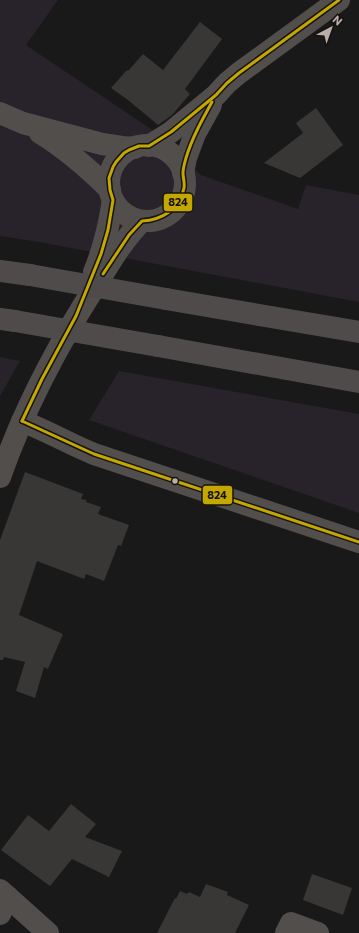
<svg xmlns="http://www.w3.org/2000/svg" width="359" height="933" viewBox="0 0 359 933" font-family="Commissioner,sans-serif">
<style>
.green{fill:#28222a}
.building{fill:#383736}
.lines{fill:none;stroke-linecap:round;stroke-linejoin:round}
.minor{stroke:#524e4c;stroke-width:22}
.highway{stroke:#4e4b4a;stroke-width:22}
.highway-bridge{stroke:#4e4b4a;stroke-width:22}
.bus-1-casing{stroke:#151413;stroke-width:6}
.bus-1{stroke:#c4a800;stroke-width:3}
.bus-dot{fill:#baaea9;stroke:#151413;stroke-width:1.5}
.line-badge{stroke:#151413;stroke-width:1.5}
.pale-badge-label{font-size:11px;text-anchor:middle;font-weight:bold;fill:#111}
</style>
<rect width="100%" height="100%" fill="#191919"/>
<g class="green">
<path d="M0,0H58L26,45L154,131L201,175L298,209L306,185L359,195V302L39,242L0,236Z"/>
<path d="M0,357L20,361L0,396Z"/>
<path d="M119,371L359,414V513L89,420Z"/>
</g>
<g class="building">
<path d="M200,22L222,39L185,89L190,94L172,115L158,125L128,100L111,88L127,70L128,71L143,54L163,70Z"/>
<path d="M316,108L343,145L300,178L264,163L303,133L296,123Z"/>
<path d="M25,472L83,494L81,499L86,500V502L101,507L98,514L129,525L121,546L118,545L104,581L86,574L84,579L37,561L19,615L63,634L48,669L44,667L35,698L16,691L25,662L4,657L3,660H0V540Z"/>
<path d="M71,804L96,824L85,837L122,851L109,877L72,859L50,886L1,850L28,815L49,831Z"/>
<path d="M312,874L352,888L343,915L303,900Z"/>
<path d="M206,884L228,892L227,895L249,905L235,933H157L175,898L176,899L180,891L187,894L189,892L200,897Z"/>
</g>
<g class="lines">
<g class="minor">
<path d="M0,113L23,123L102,144L122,147L135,148"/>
<path d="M40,133C66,149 88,168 110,190"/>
<circle cx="147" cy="183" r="38"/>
<path d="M149,146L171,132L216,95L227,83L239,73L339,0"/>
<path d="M183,173L186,158L195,134L211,105"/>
<path d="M94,272C104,248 109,226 113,200"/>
<path d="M22,421C47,431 70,444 94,454L359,542"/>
<path d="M0,477C24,409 58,344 98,282C111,261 124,239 142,221"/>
<path d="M0,890L19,907L48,933"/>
<path d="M0,914L8,897"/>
<path d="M286,933L291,923L318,933"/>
</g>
<g class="highway">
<path d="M0,271L30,275"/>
<path d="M166,299L359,332"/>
<path d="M0,319L15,321"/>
<path d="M158,346L359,382"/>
</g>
<g class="highway-bridge">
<path d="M30,275L166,299"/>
<path d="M15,321L158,346"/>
</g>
<g class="bus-1-casing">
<g id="bus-1">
<path d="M103,274L129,235L142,221C162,220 180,209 184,188C185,183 183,178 183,173C183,168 185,162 186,158C192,138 202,120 212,102"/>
<path d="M22,421L42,379L76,316L101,254L108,230L113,200L110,190L109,178L113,167L116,162L124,153L129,150L139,146H149L171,132L216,95L227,83L239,73L339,0"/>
<path d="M22,421L94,454L359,542"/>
</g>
</g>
<use href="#bus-1" class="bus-1"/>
</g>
<circle class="bus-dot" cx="175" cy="481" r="3.5"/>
<g class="line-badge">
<rect x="163" y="193" width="30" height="19" rx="4" fill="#c4a800"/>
<rect x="202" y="485" width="31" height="20" rx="4" fill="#c4a800"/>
</g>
<g class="pale-badge-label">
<text x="178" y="206">824</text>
<text x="217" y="499">824</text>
</g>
<g transform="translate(331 28) rotate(41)" stroke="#151413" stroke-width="3" paint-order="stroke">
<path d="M0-3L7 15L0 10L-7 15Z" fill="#baaea9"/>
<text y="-6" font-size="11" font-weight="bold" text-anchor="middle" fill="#baaea9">N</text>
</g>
</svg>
